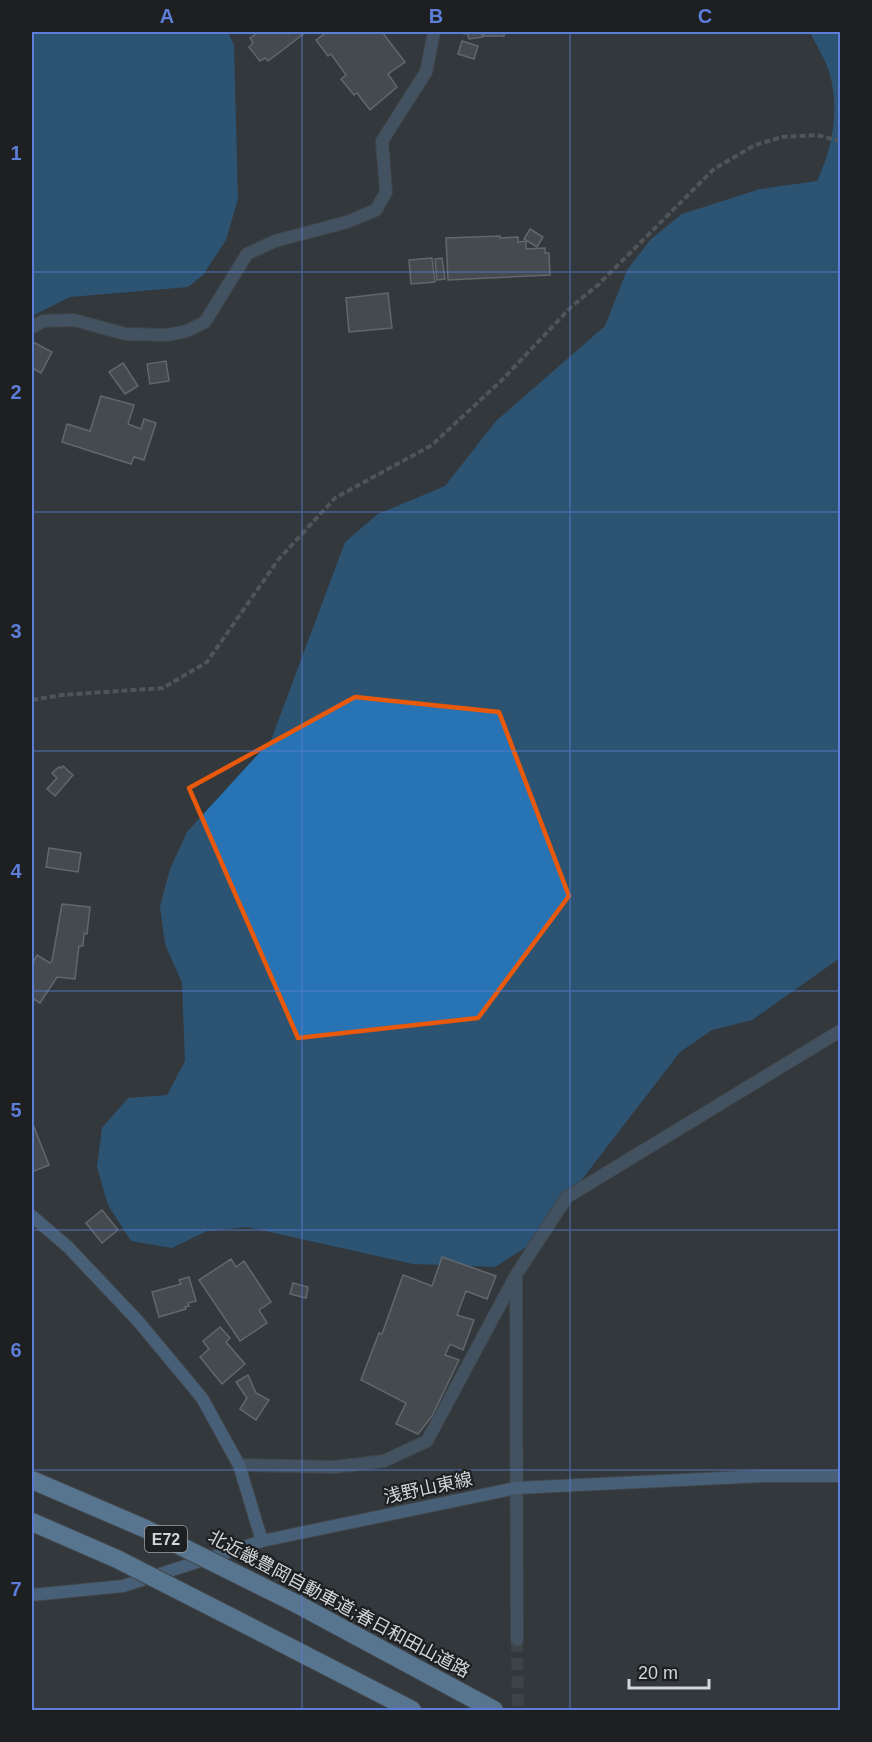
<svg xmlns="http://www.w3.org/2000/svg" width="872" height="1742" viewBox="0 0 872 1742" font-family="Helvetica,'Noto Sans JP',sans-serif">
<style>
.forest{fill:#2773b3}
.building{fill:#5a5f65;stroke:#999fa6;stroke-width:1.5}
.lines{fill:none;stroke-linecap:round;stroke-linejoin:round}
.street-tunnel{stroke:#4b5054;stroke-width:12;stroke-dasharray:12 6;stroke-linecap:butt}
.street-casing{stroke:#505459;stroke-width:14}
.secondary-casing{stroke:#505459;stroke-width:14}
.highway-casing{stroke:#505459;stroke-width:20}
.path{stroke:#707579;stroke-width:4;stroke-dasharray:6 3;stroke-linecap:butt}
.street{stroke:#55728e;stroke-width:12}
.secondary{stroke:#6391be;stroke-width:12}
.highway{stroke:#85bef5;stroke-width:18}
.highway-bridge-casing{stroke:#505459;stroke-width:20;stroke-linecap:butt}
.highway-bridge{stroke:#85bef5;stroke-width:18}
.marked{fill:none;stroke:#e8590c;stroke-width:4.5;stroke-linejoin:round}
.grid{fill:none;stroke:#5c7ed8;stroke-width:1.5;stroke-opacity:0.55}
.labels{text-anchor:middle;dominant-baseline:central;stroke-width:4.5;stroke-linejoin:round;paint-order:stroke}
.shield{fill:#1d1f21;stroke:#9c9fa2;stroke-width:1.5}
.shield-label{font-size:16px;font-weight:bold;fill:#d2d6d9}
.street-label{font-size:18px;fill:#d2d6d9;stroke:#1d1f21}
.neatline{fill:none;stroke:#5c7ed8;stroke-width:2}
.grid-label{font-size:20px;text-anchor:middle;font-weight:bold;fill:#5c7ed8}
</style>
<rect width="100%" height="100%" fill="#33383d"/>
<g class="forest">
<path d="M32,32H228L234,45L238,199L226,240L203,275L188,287L70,297L32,316Z"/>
<path d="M810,32H840V958L752,1020L712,1030L680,1052L533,1243L495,1267L413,1264L247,1227L207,1231L172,1248L131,1241L108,1205L97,1167L102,1128L128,1098L167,1095L185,1061L182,983L165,944L160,906L170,869L187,832L271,740L345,542L378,514L445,486L496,421L605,326L627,270L651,239L682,214L760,189L817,181C832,149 839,114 831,79C828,63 817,47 810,32Z"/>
</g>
<g class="building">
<path d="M259,32H306L268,61L265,58L260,61L249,47L253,43L250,38Z"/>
<path d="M327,32H382L405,62L388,74L397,87L370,110L357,93L354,95L341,79L346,75L331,54L328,56L316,40Z"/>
<path d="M463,32H481L483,37L469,39L467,33L464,34Z"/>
<rect x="483" y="32" width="21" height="4"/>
<path d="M462,41L478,46L474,59L458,54Z"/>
<path d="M530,229L543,237L537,247L524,239Z"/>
<path d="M500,236V238L518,237V242L526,241V249L545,248V253H549L550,275L448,280L446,238Z"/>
<path d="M432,258L435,282L411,284L409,260Z"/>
<path d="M442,258L445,279L437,280L435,259Z"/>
<path d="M388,293L392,328L349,332L346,298Z"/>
<path d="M33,342L52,352L41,373L32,368Z"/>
<path d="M166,361L169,381L150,384L147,364Z"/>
<path d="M123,363L138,386L125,394L109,372Z"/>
<path d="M101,396L134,405L128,424L141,429L144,419L156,423L144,460L134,457L131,464L62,442L67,424L90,431Z"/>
<path d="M63,766L73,775L55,796L47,789L57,778L52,773L59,767L61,768Z"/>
<path d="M49,848L81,853L78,872L46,867Z"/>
<path d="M62,904L90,907L87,934L84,933L83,946H79L75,979L57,977L40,1003L32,998V965L37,955L50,963L52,961Z"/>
<path d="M32,1122L49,1165L32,1172Z"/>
<path d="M102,1210L118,1230L102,1243L86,1223Z"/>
<path d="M442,1257L496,1276L487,1299L466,1291L457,1315L474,1320L463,1350L450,1344L445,1355L459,1360L432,1416L418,1434L396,1424L406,1403L361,1380L379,1333L382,1334L403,1275L432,1286Z"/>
<path d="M231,1259L236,1267L244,1261L271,1302L259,1310L267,1323L240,1341L199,1280Z"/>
<path d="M189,1277L196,1301L188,1303L189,1306L185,1307L186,1309L159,1317L152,1292L181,1284L179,1280Z"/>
<path d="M293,1283L308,1287L306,1298L290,1294Z"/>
<path d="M220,1327L230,1338L226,1342L245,1364L222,1384L200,1357L209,1349L203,1341Z"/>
<path d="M248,1375L256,1393L269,1400L256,1420L240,1409L247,1398L236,1382Z"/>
</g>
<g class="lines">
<path class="street-tunnel" d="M517,1640L518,1710"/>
<g class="street-casing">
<g id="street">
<path d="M32,327L43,321L74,320L126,334L167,335L187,331L205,322L247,254L275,241L347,222L376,210L386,192L382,141L426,72L434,32"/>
<path d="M516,1279L517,1640"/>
<path d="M239,1465L335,1467L384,1461L427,1441L516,1275L567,1197L840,1031"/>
</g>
</g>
<g class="secondary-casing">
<g id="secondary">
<path d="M32,1216L68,1247L138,1321L202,1398L239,1465L262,1541"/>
<path d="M32,1595L123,1586L262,1541L516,1488L764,1476H840"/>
</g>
</g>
<g class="highway-casing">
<g id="highway">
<path d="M297,1604L494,1710"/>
<path d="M231,1617L412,1710"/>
</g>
</g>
<path class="path" d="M32,700L61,695L163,688L207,662L278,560L335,498L432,445L502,380L572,306L598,285L714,169L755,145L782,137L817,135L840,141"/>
<use href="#street" class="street"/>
<use href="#secondary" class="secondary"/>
<use href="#highway" class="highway"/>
<g class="highway-bridge-casing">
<g id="highway-bridge">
<path d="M32,1480L146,1529L297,1604"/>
<path d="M32,1522L117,1559L231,1617"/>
</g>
</g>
<use href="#highway-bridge" class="highway-bridge"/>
</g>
<path d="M0 0H872V1742H0ZM355,697L499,712L569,896L478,1018L298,1038L189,788Z" fill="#33383d" fill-opacity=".55" fill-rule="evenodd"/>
<path class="marked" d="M355,697L499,712L569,896L478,1018L298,1038L189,788Z"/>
<path class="grid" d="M302,32V1710M570,32V1710M32,272H840M32,512H840M32,751H840M32,991H840M32,1230H840M32,1470H840"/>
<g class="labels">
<rect class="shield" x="145" y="1526" width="42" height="26" rx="4.5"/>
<g class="shield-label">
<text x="166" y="1539">E72</text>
</g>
<g class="street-label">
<text transform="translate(428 1488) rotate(-12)">浅野山東線</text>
<text transform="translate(339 1604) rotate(28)">北近畿豊岡自動車道;春日和田山道路</text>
</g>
</g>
<rect width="872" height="1742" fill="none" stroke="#1d1f21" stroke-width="66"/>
<path d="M629 1679v9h80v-9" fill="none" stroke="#d2d6d9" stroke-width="3"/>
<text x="638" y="1679" font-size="18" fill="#d2d6d9" stroke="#1d1f21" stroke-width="4.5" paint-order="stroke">20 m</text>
<rect x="33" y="33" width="806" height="1676" class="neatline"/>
<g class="grid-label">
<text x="167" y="23">A</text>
<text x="436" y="23">B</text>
<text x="705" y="23">C</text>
<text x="16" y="160">1</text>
<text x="16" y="399">2</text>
<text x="16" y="638">3</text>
<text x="16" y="878">4</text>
<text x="16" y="1117">5</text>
<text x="16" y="1357">6</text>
<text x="16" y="1596">7</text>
</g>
</svg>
